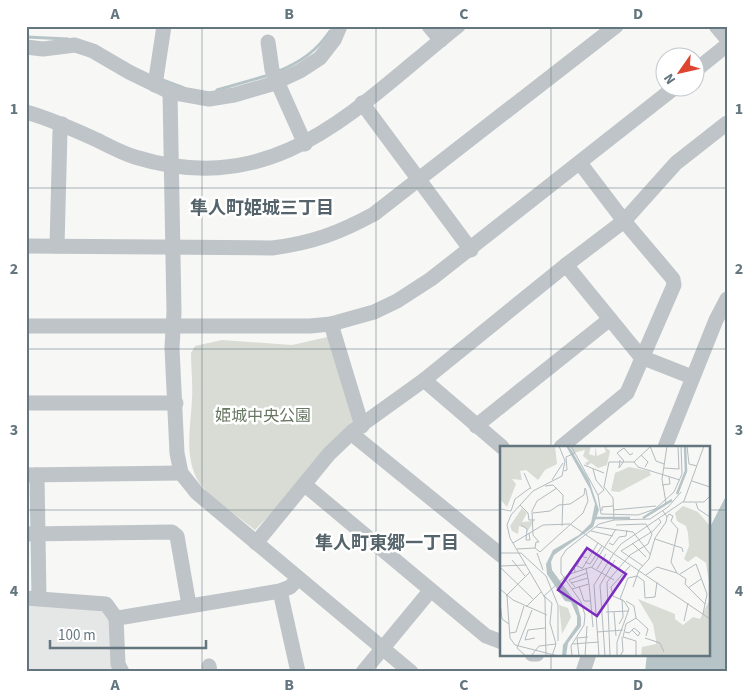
<svg xmlns="http://www.w3.org/2000/svg" width="753" height="698" viewBox="0 0 753 698" font-family="'Source Sans 3','Noto Sans JP',sans-serif">
<style>
.built{fill:#e5e7e6}
.green{fill:#d8dcd4}
.water{fill:#b6c4c7}
.lines{fill:none;stroke-linecap:round;stroke-linejoin:round}
.stream{stroke:#b6c4c7;stroke-width:3}
.minor{stroke:#bec4c7;stroke-width:15}
.grid{fill:none;stroke:#63767f;stroke-width:1;stroke-opacity:0.55}
.labels{text-anchor:middle;dominant-baseline:central;stroke-width:5;stroke-linejoin:round;paint-order:stroke}
.park-label{font-size:16px;fill:#687762;stroke:#fff}
.neighbourhood-label{font-size:18px;font-weight:bold;fill:#55636a;stroke:#fff}
.inset-river{fill:none;stroke:#b6c4c7;stroke-width:2.5}
.inset-road{fill:none;stroke:#b3bbbf;stroke-width:1}
.view{fill:#7b2cbf;fill-opacity:0.15;stroke:#7b2cbf;stroke-width:2.5}
.inset-edge{fill:none;stroke:#63767f;stroke-width:2.5}
.neatline{fill:none;stroke:#63767f;stroke-width:2}
.grid-label{font-size:16px;text-anchor:middle;font-weight:bold;fill:#63767f}
</style>
<rect width="100%" height="100%" fill="#f7f7f5"/>
<path class="built" d="M26,603L103,608L108,613L125,672H26Z"/>
<path class="green" d="M332,336L359,422L255,530C238,516 207,497 197,479C184,454 191,425 192,399C193,384 191,368 191,353L195,346L222,340L292,345Z"/>
<path class="water" d="M727,494V672H645L647,654H709V529Z"/>
<g class="lines">
<g class="stream">
<path d="M26,37L68,39"/>
<path d="M277,72C300,62 316,52 330,31"/>
<path d="M160,79L184,88"/>
<path d="M217,90L269,75"/>
</g>
<g class="minor">
<path d="M429,26L441,40"/>
<path d="M716,26L727,39"/>
<path d="M268,42L272,70L305,144"/>
<path d="M26,47L43,49L75,45L93,51L129,72L170,92L209,99L234,95L272,84L300,71L320,58L334,40L340,26"/>
<path d="M696,70L727,45"/>
<path d="M155,85L164,26"/>
<path d="M170,92L174,312L172,348L177,453L181,473L197,493L411,672"/>
<path d="M362,103L471,250"/>
<path d="M26,112C51,119 73,129 97,140C109,146 122,153 135,157C278,201 356,107 458,26"/>
<path d="M26,246L272,248C312,243 339,233 374,214L616,26"/>
<path d="M57,246L60,131L62,124"/>
<path d="M566,265L641,357L692,377"/>
<path d="M331,324L362,426"/>
<path d="M26,326H310L331,324L374,312L397,301L431,279L674,88"/>
<path d="M424,380L566,265L624,221L676,163L727,123"/>
<path d="M26,403H176"/>
<path d="M476,426L610,319"/>
<path d="M353,431L352,434L502,556"/>
<path d="M561,447L627,393L674,285L673,279L624,221L580,163"/>
<path d="M665,447L716,320L727,299"/>
<path d="M26,475L181,473"/>
<path d="M37,475L39,598"/>
<path d="M305,485L486,636L502,642"/>
<path d="M26,534L172,532L177,536L189,605"/>
<path d="M256,543L329,454L353,431L424,380L502,447"/>
<path d="M280,591L298,672"/>
<path d="M26,598L106,604L116,618L124,617L280,591L290,587L298,579"/>
<path d="M116,618L118,664L122,672"/>
<path d="M532,654H537"/>
<path d="M209,666L210,672"/>
<path d="M363,672L430,591"/>
<path d="M583,672L589,654"/>
</g>
</g>
<path class="grid" d="M202,26V672M376,26V672M551,26V447M26,188H727M26,349H727M26,510H502M709,510H727M551,654V672"/>
<g class="labels">
<g class="park-label">
<text x="263" y="416">姫城中央公園</text>
</g>
<g class="neighbourhood-label">
<text x="262" y="208">隼人町姫城三丁目</text>
<text x="387" y="543">隼人町東郷一丁目</text>
</g>
</g>
<g transform="translate(500 446)">
<rect width="210" height="210" fill="#f7f7f5"/>
<path d="M0,0H55L57,18L45,24L38,34L26,24L20,25L22,34L12,33L16,38L7,61L0,53ZM70,0H91L89,8L95,10V0L97,10L106,6L104,0H109L106,2L110,5L107,19L98,22L91,17L87,20L85,17L89,15L83,10L85,4L73,7ZM129,21L149,25L151,29L119,46L111,45L115,27ZM183,60L198,66L210,80V143L206,117L196,110L188,116L184,113L189,100L188,87L186,80L177,75L175,67ZM22,62L27,67L22,76L34,75L27,86V82L19,80L18,88L12,85L10,80ZM138,153L175,168V173L183,179L193,171L200,173L210,153V210H141L142,201L156,198V194L153,178ZM59,159L68,162L71,171L62,188Z" fill="#d8dcd4"/>
<path d="M66,0H69L89,34L99,64L93,81L54,109L51,116L52,124L77,158L81,172V180L68,197L66,210H62L63,199L77,179V170L71,156L65,155L47,128L46,118L53,104L79,89L91,77L95,58L90,43Z" fill="#b6c4c7"/>
<path class="inset-river" d="M177,48L186,25L185,0M95,72H130M143,72L172,54"/>
<path class="inset-road" d="M71,0L98,49L101,68L138,69L155,63L174,46L182,28L181,0M150,0L156,15L164,18M187,0L189,18L197,20M141,9L148,16L145,21M120,14L119,22L124,15L117,7L124,2L130,9L133,7M134,16L138,21L180,34M84,19L104,27M164,22L179,23L178,0M93,23L96,34L104,44L98,49M64,25L67,24L66,11L75,7M24,27L31,43M52,34L63,17M192,35L210,41M162,39L170,38L169,31M45,40L53,39L63,49L62,80M183,56H204L210,50M166,57L162,33L167,0M196,57L198,63L210,71M20,59L28,67L29,74H35M0,63L11,65L15,53L30,42M113,64L156,60M102,65V61L113,60M33,67L50,65L59,59L70,58L84,49L85,42L86,44L88,55L83,67L40,106L35,102M167,71L169,68L173,70L171,75L178,83L171,116L177,127L186,133L185,138L205,158M114,74L150,73L168,61L181,46M21,79L27,83L26,94H30L29,87M96,81L133,86L150,108M91,85L113,90M155,93L182,102L183,106M13,97L43,79L70,78L210,173M109,97L113,99L119,91L126,90L127,84M132,97L146,111M35,102L36,96H39L33,89L32,65L37,55L57,42M17,103L35,102M0,107H21L46,130L58,159V195M37,107L43,124M114,107L121,98L184,55L204,0M12,114L25,130M85,116L90,118L102,100M1,120L26,119M77,120L81,110L87,112M143,120L121,105L153,85L161,76L159,73M0,121L34,154M92,121L116,83M82,123L98,97M97,123L106,108M75,126L74,119L82,122M180,128L196,118L207,148L203,168M146,129L157,121L177,127M71,137L88,132M89,138L93,181M79,140L84,155H91M75,141L69,134L87,127M133,141L139,124L149,113L155,92L166,76L167,71L163,65M188,142L201,133M0,143L13,154L47,169M72,143L89,138L86,122M6,150L30,126M7,150L10,192L15,199L58,210M120,153L128,132L137,130L144,135L145,152L155,151L157,136M126,155L134,160L136,172L126,178L123,191L136,195V210M0,156L2,173L9,178M26,161L41,146M106,166L129,165M114,166L116,190M136,172L148,183L146,190M184,175L188,157M119,178L123,171L122,153M97,186L123,184M125,186L129,187L134,182L140,187L138,190L132,184M10,187L16,186L24,160M35,192L25,194L28,184L45,182M145,192L160,197L164,206M72,198L99,196M26,210L17,202L32,164M31,210L39,200L56,198M46,210L45,152L10,92L7,79L11,69L33,45L62,30L65,15L59,0M52,210L56,198L50,177L52,157L44,150L67,129L91,121L114,134M72,210L71,200L84,179L85,169L81,156L61,127V112L66,104L99,78L114,74L113,52L104,41L109,16H134L151,0M79,210L77,192L88,191M85,210L87,180M99,210L94,139L114,107M105,210L100,139L115,114M110,210L107,136L130,109L148,98L152,88L146,78L116,79M117,210V196L129,163L124,155L113,150L111,141L130,120M120,210L123,205L122,191"/>
<path class="view" d="M87,102L126,128L97,170L58,144Z"/>
<rect width="210" height="210" class="inset-edge"/>
</g>
<rect width="753" height="698" fill="none" stroke="#ffffff" stroke-width="55"/>
<g transform="translate(680 72) rotate(236)"><circle r="24" fill="#ffffff" stroke="#c1c8cc"/>
<path d="M0-4L9 19L0 12L-9 19Z" fill="#de442e"/>
<text y="-8" font-size="14" font-weight="bold" text-anchor="middle" fill="#63767f">N</text>
</g>
<path d="M50 640v8h156v-8" fill="none" stroke="#63767f" stroke-width="2.5"/>
<text x="58" y="640" font-size="15" fill="#63767f" stroke="#ffffff" stroke-width="4" paint-order="stroke">100 m</text>
<rect x="28" y="28" width="698" height="642" class="neatline"/>
<g class="grid-label">
<text x="115" y="19">A</text>
<text x="289" y="19">B</text>
<text x="464" y="19">C</text>
<text x="638" y="19">D</text>
<text x="14" y="114">1</text>
<text x="739" y="114">1</text>
<text x="14" y="274">2</text>
<text x="739" y="274">2</text>
<text x="14" y="435">3</text>
<text x="739" y="435">3</text>
<text x="14" y="596">4</text>
<text x="739" y="596">4</text>
<text x="115" y="690">A</text>
<text x="289" y="690">B</text>
<text x="464" y="690">C</text>
<text x="638" y="690">D</text>
</g>
</svg>
